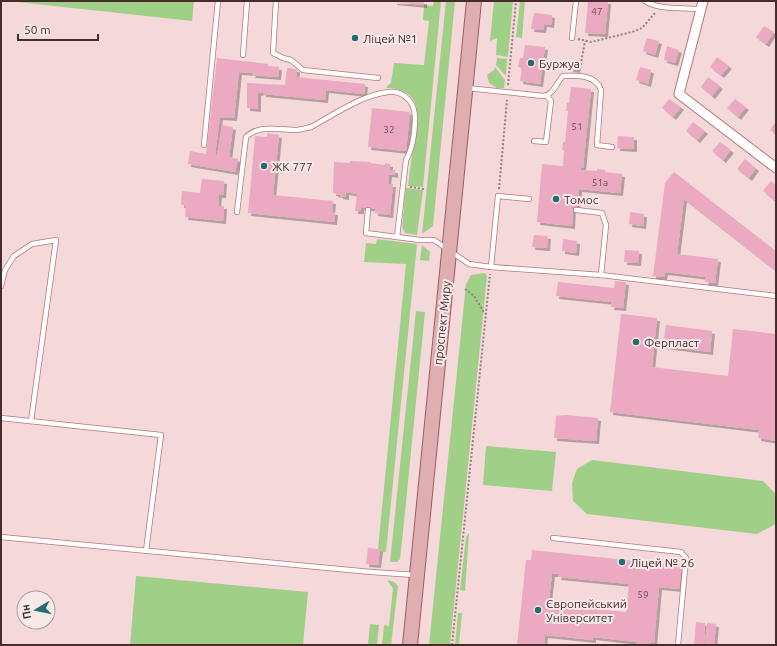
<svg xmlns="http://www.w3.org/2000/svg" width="777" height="646" viewBox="0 0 777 646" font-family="Ubuntu,sans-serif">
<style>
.green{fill:#a0cf88}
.building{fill:#ebaac2;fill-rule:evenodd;filter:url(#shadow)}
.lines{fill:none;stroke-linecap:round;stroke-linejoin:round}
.lane-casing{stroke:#b7767a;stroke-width:6}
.street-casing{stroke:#b7767a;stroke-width:11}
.primary-casing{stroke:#9b5d62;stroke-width:16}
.path{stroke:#9a7e7f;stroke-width:2;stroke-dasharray:2 2;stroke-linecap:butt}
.lane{stroke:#fff;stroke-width:4.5}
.street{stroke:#fff;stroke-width:9}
.primary{stroke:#deaeb2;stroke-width:14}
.poi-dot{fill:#226d6e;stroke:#f8e9e9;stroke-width:1.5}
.labels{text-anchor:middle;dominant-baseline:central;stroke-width:4;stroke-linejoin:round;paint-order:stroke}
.number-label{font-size:10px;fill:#704c53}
.poi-label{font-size:12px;fill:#472c2e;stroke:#f8e9e9;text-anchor:start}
.street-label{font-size:12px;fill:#472c2e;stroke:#f8e9e9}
</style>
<defs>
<filter id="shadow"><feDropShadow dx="3" dy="3" stdDeviation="0" flood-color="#0004"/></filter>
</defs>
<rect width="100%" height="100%" fill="#f5d8d9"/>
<g class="green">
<path d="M8,1H194L192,21Z"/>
<path d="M434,1H441L423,187L408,186C410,169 412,153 415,137C416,127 419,115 416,106C413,93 399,88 387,88V86L391,83L394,63L424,65L429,21L423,20L424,5L433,6Z"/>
<path d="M446,1H455L433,226L422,234Z"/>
<path d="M494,1H513L508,57L496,55L497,38L490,41Z"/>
<path d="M520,1H525L522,38L516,37Z"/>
<path d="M497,58L507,59L506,76L496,65Z"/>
<path d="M495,67L505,80L504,88H497L489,83L487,75L494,70Z"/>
<path d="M406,188L423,190L417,235L405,233L402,227Z"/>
<path d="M377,239L417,244L386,552H379L380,549H378L406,264L364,262L366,243L376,244Z"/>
<path d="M422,245L430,252L429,261L420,260Z"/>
<path d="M485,273L487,276L450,645H429L466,284L471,275Z"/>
<path d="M416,311L425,312L403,532L400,559L397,562H390Z"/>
<path d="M486,446L556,452L552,491L483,485Z"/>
<path d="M592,460L763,481L776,494V524L757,534L587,514L573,501L572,483L577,469Z"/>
<path d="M469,533L465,591L460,590L466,537Z"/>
<path d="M136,576L308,592L303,645H130Z"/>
<path d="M388,580L394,582L398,586L391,645H382L384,625L389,626L393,588L388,582Z"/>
<path d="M458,613H462L459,645H455Z"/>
<path d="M370,624L379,625L377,645H368Z"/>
</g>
<g class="building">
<path d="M394,1H424V5L394,2Z"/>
<path d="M588,1H608L605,34L585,33Z"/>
<path d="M534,13L552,15L551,25L544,24L543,30L531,29Z"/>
<path d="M764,26L774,32L766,44L756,37Z"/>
<path d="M647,38L659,41L655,55L643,51Z"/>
<path d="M525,45L545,47L540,84L520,81L522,68L518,67L520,58H523Z"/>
<path d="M667,46L679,50L675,63L664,60Z"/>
<path d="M717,57L729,66L721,75L710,67Z"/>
<path d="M217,58L268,64V66L279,67L278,77L252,75L253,73L239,72L234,118L220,117L215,155L217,156L222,125L233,127L229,157L238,159L235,172L188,164L190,151L206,154Z"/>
<path d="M571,64L578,65L577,70L570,69Z"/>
<path d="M640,67L651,70L648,84L636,80Z"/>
<path d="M287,68L297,69L296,77L365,84L364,94L326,90L325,100L263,94V92L258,93V109L247,108V83L285,85Z"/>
<path d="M708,77L720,86L712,96L701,87Z"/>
<path d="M571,87L591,89L583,168L581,167V170L597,171V169L605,170V172L622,174L620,193L579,189L577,207H573L572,226L537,222L542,164L563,166L564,150H562L563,142H565L568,111H566L567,103H569Z"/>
<path d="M669,99L681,107L673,117L662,108Z"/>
<path d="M735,99L746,107L738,117L727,108Z"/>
<path d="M372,108L410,112L406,151L368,147Z"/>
<path d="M776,121V135L770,130Z"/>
<path d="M693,122L705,131L697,140L686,131Z"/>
<path d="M267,133L279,135L273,195L333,201L332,212H335L334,222L248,213L255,136L267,137Z"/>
<path d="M618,136L634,137V149L617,148Z"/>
<path d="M720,142L731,150L723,160L712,151Z"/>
<path d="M745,159L756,168L749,178L737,169Z"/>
<path d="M350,161L371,162V163L385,165V163L390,164V170H395V175L389,174L388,184H393L390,215L375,213L376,209L361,207V211H355L357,194L346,192V197L340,196V195L335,194V193H333L334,162L350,163Z"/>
<path d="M674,172L776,251V271L684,199L677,254L718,259L715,283L705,282L706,277L665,272L664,277L653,276L665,183Z"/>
<path d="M202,179L224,181L223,195H219L218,206H224L223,221L185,217L186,205H181L182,191L200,193Z"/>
<path d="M771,181L776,185V198L774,200L763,191Z"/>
<path d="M630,212L644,214L643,226L629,224Z"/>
<path d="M534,235L548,236L547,248L532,247Z"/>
<path d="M563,239L577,241L576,253L562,251Z"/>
<path d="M625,250L639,251L638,263L624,262Z"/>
<path d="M615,281L626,282L623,308L611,307L612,302L556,296L558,282L614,288Z"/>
<path d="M621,314L657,318L652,367L728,376L733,329L776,334V441L758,438L759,430L610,412Z"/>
<path d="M666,325L712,331L710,352L663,346Z"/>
<path d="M566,415L598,418L596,441L554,438L556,416Z"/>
<path d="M368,548L380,549L378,565L366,564Z"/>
<path d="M532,550L682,566L679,589L659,587L654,643H650L649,645H636V642L593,637V640L545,635L544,645H517L526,560H531ZM552,574H559L558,577L629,584L626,612L595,609L596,604L549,599Z"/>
<path d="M696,622L705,623L704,645H694Z"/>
<path d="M707,623L716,624L714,645H705Z"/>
</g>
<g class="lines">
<g class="lane-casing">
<g id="lane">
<path d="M276,1L273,53L283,58L291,60L303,70L378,78"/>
<path d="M645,1C658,10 685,8 701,9"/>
<path d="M572,38L576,1"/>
<path d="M243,55L247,1"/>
<path d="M467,88L543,96C554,95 556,83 563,76C578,75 596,75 601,90L597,145L612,147"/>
<path d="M534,141L546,142L551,101L547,96"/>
<path d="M204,145L218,1"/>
<path d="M368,210L366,233L420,240H434L469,264L491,267L601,275L606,225L602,213L576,210"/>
<path d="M237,212L246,137C259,124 280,130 295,130C301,130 306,128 311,127C333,115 364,94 389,92C397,91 403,94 408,99C413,104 414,109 415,116C415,130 413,148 406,160L397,237"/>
<path d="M491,267L498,196L529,199"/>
<path d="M601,275L776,296"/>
<path d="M1,286L5,270L14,256L32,244L56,240L31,421"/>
<path d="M1,418L161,435L146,551"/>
<path d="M1,537L371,572L415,575"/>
<path d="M553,538L681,552L686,558L678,645"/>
</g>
</g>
<g class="street-casing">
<path id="street" d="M703,1L679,94L776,168"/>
</g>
<g class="primary-casing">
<path id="primary" d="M410,645L474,1"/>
</g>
<g class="path">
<path d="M578,39L591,42L632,32L642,28L656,12"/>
<path d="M580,69L585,41"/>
<path d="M508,85L516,1"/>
<path d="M410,187L424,189"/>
<path d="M499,189L507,100"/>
<path d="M465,289L474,296L485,314"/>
<path d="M452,645L490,274"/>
</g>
<use href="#lane" class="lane"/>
<use href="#street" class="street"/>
<use href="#primary" class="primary"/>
</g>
<g class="poi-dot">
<circle cx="355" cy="38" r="4"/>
<circle cx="531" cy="63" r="4"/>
<circle cx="264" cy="166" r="4"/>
<circle cx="556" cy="199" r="4"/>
<circle cx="636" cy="342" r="4"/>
<circle cx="622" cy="562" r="4"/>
<circle cx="538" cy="610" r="4"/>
</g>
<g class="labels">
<g class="number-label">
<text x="597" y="11">47</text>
<text x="577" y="126">51</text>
<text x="389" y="129">32</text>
<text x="600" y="182">51а</text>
<text x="643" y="594">59</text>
</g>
<g class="poi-label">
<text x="363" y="38">Ліцей №1</text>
<text x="539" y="63">Буржуа</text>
<text x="272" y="166">ЖК 777</text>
<text x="564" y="199">Томос</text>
<text x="644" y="342">Ферпласт</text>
<text x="630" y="562">Ліцей № 26</text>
<text x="546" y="603">Європейський<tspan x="546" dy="14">Університет</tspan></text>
</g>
<g class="street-label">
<text transform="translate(442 323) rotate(-84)">проспект Миру</text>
</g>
</g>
<rect width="777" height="646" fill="none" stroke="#472c2e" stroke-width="4"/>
<g transform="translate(36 610) rotate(260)"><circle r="19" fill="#f8e9e9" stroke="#b19d9e"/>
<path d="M0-3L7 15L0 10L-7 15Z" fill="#226d6e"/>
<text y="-6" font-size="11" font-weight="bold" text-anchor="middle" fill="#472c2e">Пн</text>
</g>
<path d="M18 34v6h80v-6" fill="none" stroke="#472c2e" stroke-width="2"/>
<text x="24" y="34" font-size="12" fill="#472c2e" stroke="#f8e9e9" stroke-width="3" paint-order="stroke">50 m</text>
</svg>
